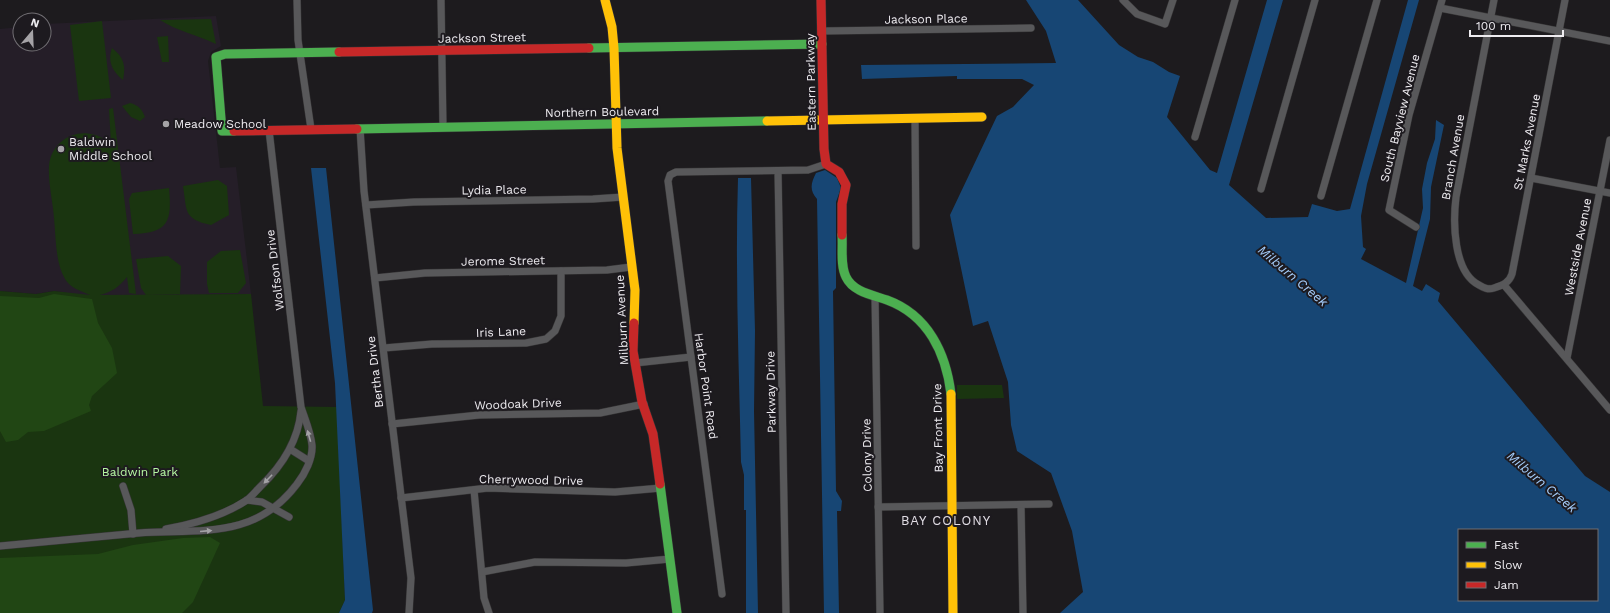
<svg xmlns="http://www.w3.org/2000/svg" width="1610" height="613" viewBox="0 0 1610 613" font-family="'Work Sans',sans-serif">
<style>
.built{fill:#251e28}
.green{fill:#1a3510}
.forest{fill:#214614}
.water{fill:#174674;fill-rule:evenodd}
.lines{fill:none;stroke-linecap:round;stroke-linejoin:round}
.street-casing{stroke:#363536;stroke-width:8}
.fast-casing{stroke:#363536;stroke-width:10}
.slow-casing{stroke:#363536;stroke-width:10}
.jam-casing{stroke:#363536;stroke-width:10}
.street{stroke:#58585a;stroke-width:7}
.fast{stroke:#4caf50;stroke-width:9}
.slow{stroke:#ffc107;stroke-width:9}
.jam{stroke:#c62828;stroke-width:9}
.oneway{fill:#a3a2a5}
.poi-dot{fill:#a5a3a6;stroke:#1d1a1f;stroke-width:1.5}
.labels{text-anchor:middle;dominant-baseline:central;stroke-width:4;stroke-linejoin:round;paint-order:stroke}
.street-label{font-size:12px;fill:#eeecf0;stroke:#1d1a1f}
.poi-label{font-size:12px;fill:#eeecf0;stroke:#1d1a1f;text-anchor:start}
.park-label{font-size:12px;fill:#b6f8a3;stroke:#1d1a1f}
.water-label{font-size:13px;font-style:italic;fill:#a6cffd;stroke:#1d1a1f}
.neighbourhood-label{font-size:13px;letter-spacing:1px;fill:#e1dde4;stroke:#1d1a1f}
</style>
<rect width="100%" height="100%" fill="#1d1b1e"/>
<path class="built" d="M216,16L221,46L211,52L208,61L220,168L236,167L251,294L137,296L80,295L54,291L36,294L0,291V29L20,27V44H44V24Z"/>
<g class="green">
<path d="M211,19L216,44C197,35 177,31 160,20Z"/>
<path d="M102,21L111,98L79,101L70,25Z"/>
<path d="M168,36L169,62H162L157,37Z"/>
<path d="M112,48C124,57 126,66 123,80C113,72 107,62 112,48Z"/>
<path d="M130,103C138,105 142,109 145,117L140,121L131,117L122,106Z"/>
<path d="M113,108L136,294L129,293L127,277C119,287 112,292 100,295L251,294L263,406L337,407L345,600L339,613H0V291L36,294L54,291L90,295C81,291 70,288 65,279C55,262 56,237 54,218C53,202 48,183 49,166C51,143 73,128 95,135C101,136 106,141 111,144L109,109Z"/>
<path d="M218,180L227,186L229,215L211,225C183,219 187,211 183,186Z"/>
<path d="M169,188C172,221 169,233 133,234L129,199L132,193Z"/>
<path d="M240,250L246,283L238,293H209L207,284V262L221,251Z"/>
<path d="M168,256L181,266L180,294L146,295L141,288L136,259Z"/>
<path d="M957,385H1002L1004,398L957,399Z"/>
</g>
<g class="forest">
<path d="M54,294L92,299L98,323L112,348L117,373L92,396L89,405L91,411L44,431L28,432L18,440L6,442L0,431V296L39,298Z"/>
<path d="M210,537L220,543L193,602L182,613H0V558L98,554L133,545L183,538Z"/>
</g>
<g class="water">
<path d="M1026,0H1078L1119,45L1138,57L1153,62L1169,72L1180,76L1167,117L1210,170L1217,173L1267,0H1283L1229,185L1266,218L1308,217L1312,204L1337,211L1350,209L1408,0H1419L1367,184L1361,216L1363,247L1366,249L1361,259L1406,283L1423,208L1422,189L1427,163L1435,139L1436,120L1444,125L1431,187L1430,219L1413,286L1422,291L1426,284L1440,293L1438,301L1585,476L1610,492V613H1060L1083,592L1072,531L1051,473L1017,451L1011,425L1008,382L988,321L973,326L950,215L997,116L1013,107L1034,85L1022,79H957V76L862,79L861,65L1056,63L1046,31ZM1459,530H1597V600H1459Z"/>
<path d="M311,168H326L373,610L372,613H339L345,600L335,383Z"/>
<path d="M825,170L837,178L841,188L836,202V288L833,291L836,491L842,501L841,511H837L839,613H824L817,199C809,190 811,183 816,173Z"/>
<path d="M738,178H751L755,331L754,411L758,613H746V510H744V475L741,462C739,368 735,273 738,178Z"/>
</g>
<g class="lines">
<g class="street-casing">
<g id="street">
<path d="M297,0L298,40L311,129"/>
<path d="M441,0L443,127"/>
<path d="M1123,0L1137,14L1165,24L1173,0"/>
<path d="M1494,0L1456,197C1453,222 1453,272 1479,285C1484,288 1488,290 1494,288C1503,285 1509,283 1512,274L1565,0"/>
<path d="M1440,8L1610,41"/>
<path d="M822,31L1031,28"/>
<path d="M915,118L916,246"/>
<path d="M360,128L364,191L411,578L409,613"/>
<path d="M1195,137L1235,0"/>
<path d="M778,171L786,613"/>
<path d="M1531,178L1610,193"/>
<path d="M1261,189L1315,0"/>
<path d="M1321,196L1377,0"/>
<path d="M366,205L414,202L593,199L623,197"/>
<path d="M1416,227L1389,210L1409,115L1442,0"/>
<path d="M375,278L425,273L607,270L631,267"/>
<path d="M1504,285L1610,410"/>
<path d="M875,296L880,613"/>
<path d="M384,348L432,344L526,343L546,339L555,331L561,316V271"/>
<path d="M1567,358L1610,140"/>
<path d="M635,363L691,357"/>
<path d="M392,424L479,415L600,413L644,404"/>
<path d="M290,449L309,461"/>
<path d="M123,486L131,510L133,534"/>
<path d="M474,490L484,598L489,613"/>
<path d="M401,498L488,488L615,492L661,488"/>
<path d="M247,500L262,502L289,517"/>
<path d="M1021,505L1023,613"/>
<path d="M878,507L1049,504"/>
<path d="M166,529C194,524 223,516 247,500C251,497 256,491 260,487C282,466 298,442 301,411"/>
<path d="M0,546C46,542 93,537 139,533C200,529 255,540 297,484C305,474 313,458 312,445C311,433 305,419 301,407L269,130"/>
<path d="M482,572L535,562L626,563L670,559"/>
<path d="M722,594L668,181L670,175L676,172L808,170L826,164"/>
</g>
</g>
<g class="fast-casing">
<g id="fast">
<path d="M589,48L822,44"/>
<path d="M357,129L767,121"/>
<path d="M234,131H222L216,57L225,54L339,52"/>
<path d="M842,235C843,248 840,265 846,277C853,292 873,295 887,300C928,315 946,353 951,394"/>
<path d="M660,484L677,613"/>
</g>
</g>
<g class="slow-casing">
<g id="slow">
<path d="M605,0L612,27L614,48L617,148L635,290L634,323"/>
<path d="M767,121L982,117"/>
<path d="M951,394L953,613"/>
</g>
</g>
<g class="jam-casing">
<g id="jam">
<path d="M821,0L824,149L826,164L839,172L846,185L842,204V235"/>
<path d="M339,52L589,48"/>
<path d="M234,131L357,129"/>
<path d="M634,323L633,351L642,402L653,434L660,484"/>
</g>
</g>
<use href="#street" class="street"/>
<use href="#fast" class="fast"/>
<use href="#slow" class="slow"/>
<use href="#jam" class="jam"/>
</g>
<defs><path id="oneway-solid" d="M-6-.8H1V-3.2L6.5 0L1 3.2V.8H-6Z"/></defs>
<g class="oneway">
<use href="#oneway-solid" transform="translate(309 436) rotate(-106)"/>
<use href="#oneway-solid" transform="translate(268 479) rotate(134)"/>
<use href="#oneway-solid" transform="translate(206 531) rotate(-5)"/>
</g>
<g class="poi-dot">
<circle cx="166" cy="124" r="4"/>
<circle cx="61" cy="149" r="4"/>
</g>
<g class="labels">
<g class="street-label">
<text transform="translate(926 19) rotate(-1)">Jackson Place</text>
<text transform="translate(482 38) rotate(-1)">Jackson Street</text>
<text transform="translate(811 82) rotate(-91)">Eastern Parkway</text>
<text transform="translate(602 112) rotate(-1)">Northern Boulevard</text>
<text transform="translate(1400 118) rotate(-76)">South Bayview Avenue</text>
<text transform="translate(1527 142) rotate(-79)">St Marks Avenue</text>
<text transform="translate(1453 157) rotate(-80)">Branch Avenue</text>
<text transform="translate(494 190) rotate(-1)">Lydia Place</text>
<text transform="translate(1578 247) rotate(-79)">Westside Avenue</text>
<text transform="translate(503 261) rotate(-1)">Jerome Street</text>
<text transform="translate(275 270) rotate(-97)">Wolfson Drive</text>
<text transform="translate(622 320) rotate(-93)">Milburn Avenue</text>
<text transform="translate(501 332) rotate(-2)">Iris Lane</text>
<text transform="translate(375 372) rotate(-97)">Bertha Drive</text>
<text transform="translate(706 386) rotate(82)">Harbor Point Road</text>
<text transform="translate(771 392) rotate(-91)">Parkway Drive</text>
<text transform="translate(518 404) rotate(-2)">Woodoak Drive</text>
<text transform="translate(938 428) rotate(-91)">Bay Front Drive</text>
<text transform="translate(867 455) rotate(-91)">Colony Drive</text>
<text transform="translate(531 480) rotate(1)">Cherrywood Drive</text>
</g>
<g class="poi-label">
<text x="174" y="124">Meadow School</text>
<text x="69" y="142">Baldwin<tspan x="69" dy="14">Middle School</tspan></text>
</g>
<g class="park-label">
<text x="140" y="472">Baldwin Park</text>
</g>
<g class="water-label">
<text transform="translate(1293 276) rotate(40)">Milburn Creek</text>
<text transform="translate(1542 482) rotate(40)">Milburn Creek</text>
</g>
<g class="neighbourhood-label">
<text x="946" y="520">BAY COLONY</text>
</g>
</g>
<rect x="1458" y="529" width="140" height="72" fill="#1d1a1f" stroke="#716e73"/>
<rect x="1466" y="542" width="20" height="6" fill="#4caf50" stroke="#716e73"/>
<text x="1494" y="549" font-size="12" fill="#eeecf0">Fast</text>
<rect x="1466" y="562" width="20" height="6" fill="#ffc107" stroke="#716e73"/>
<text x="1494" y="569" font-size="12" fill="#eeecf0">Slow</text>
<rect x="1466" y="582" width="20" height="6" fill="#c62828" stroke="#716e73"/>
<text x="1494" y="589" font-size="12" fill="#eeecf0">Jam</text>
<g transform="translate(32 32) rotate(19)"><circle r="19" fill="#1d1a1f" stroke="#716e73"/>
<path d="M0-3L7 15L0 10L-7 15Z" fill="#a5a3a6"/>
<text y="-6" font-size="11" font-weight="bold" text-anchor="middle" fill="#eeecf0">N</text>
</g>
<path d="M1470 30v6h93v-6" fill="none" stroke="#eeecf0" stroke-width="2"/>
<text x="1476" y="30" font-size="12" fill="#eeecf0" stroke="#1d1a1f" stroke-width="3" paint-order="stroke">100 m</text>
</svg>
